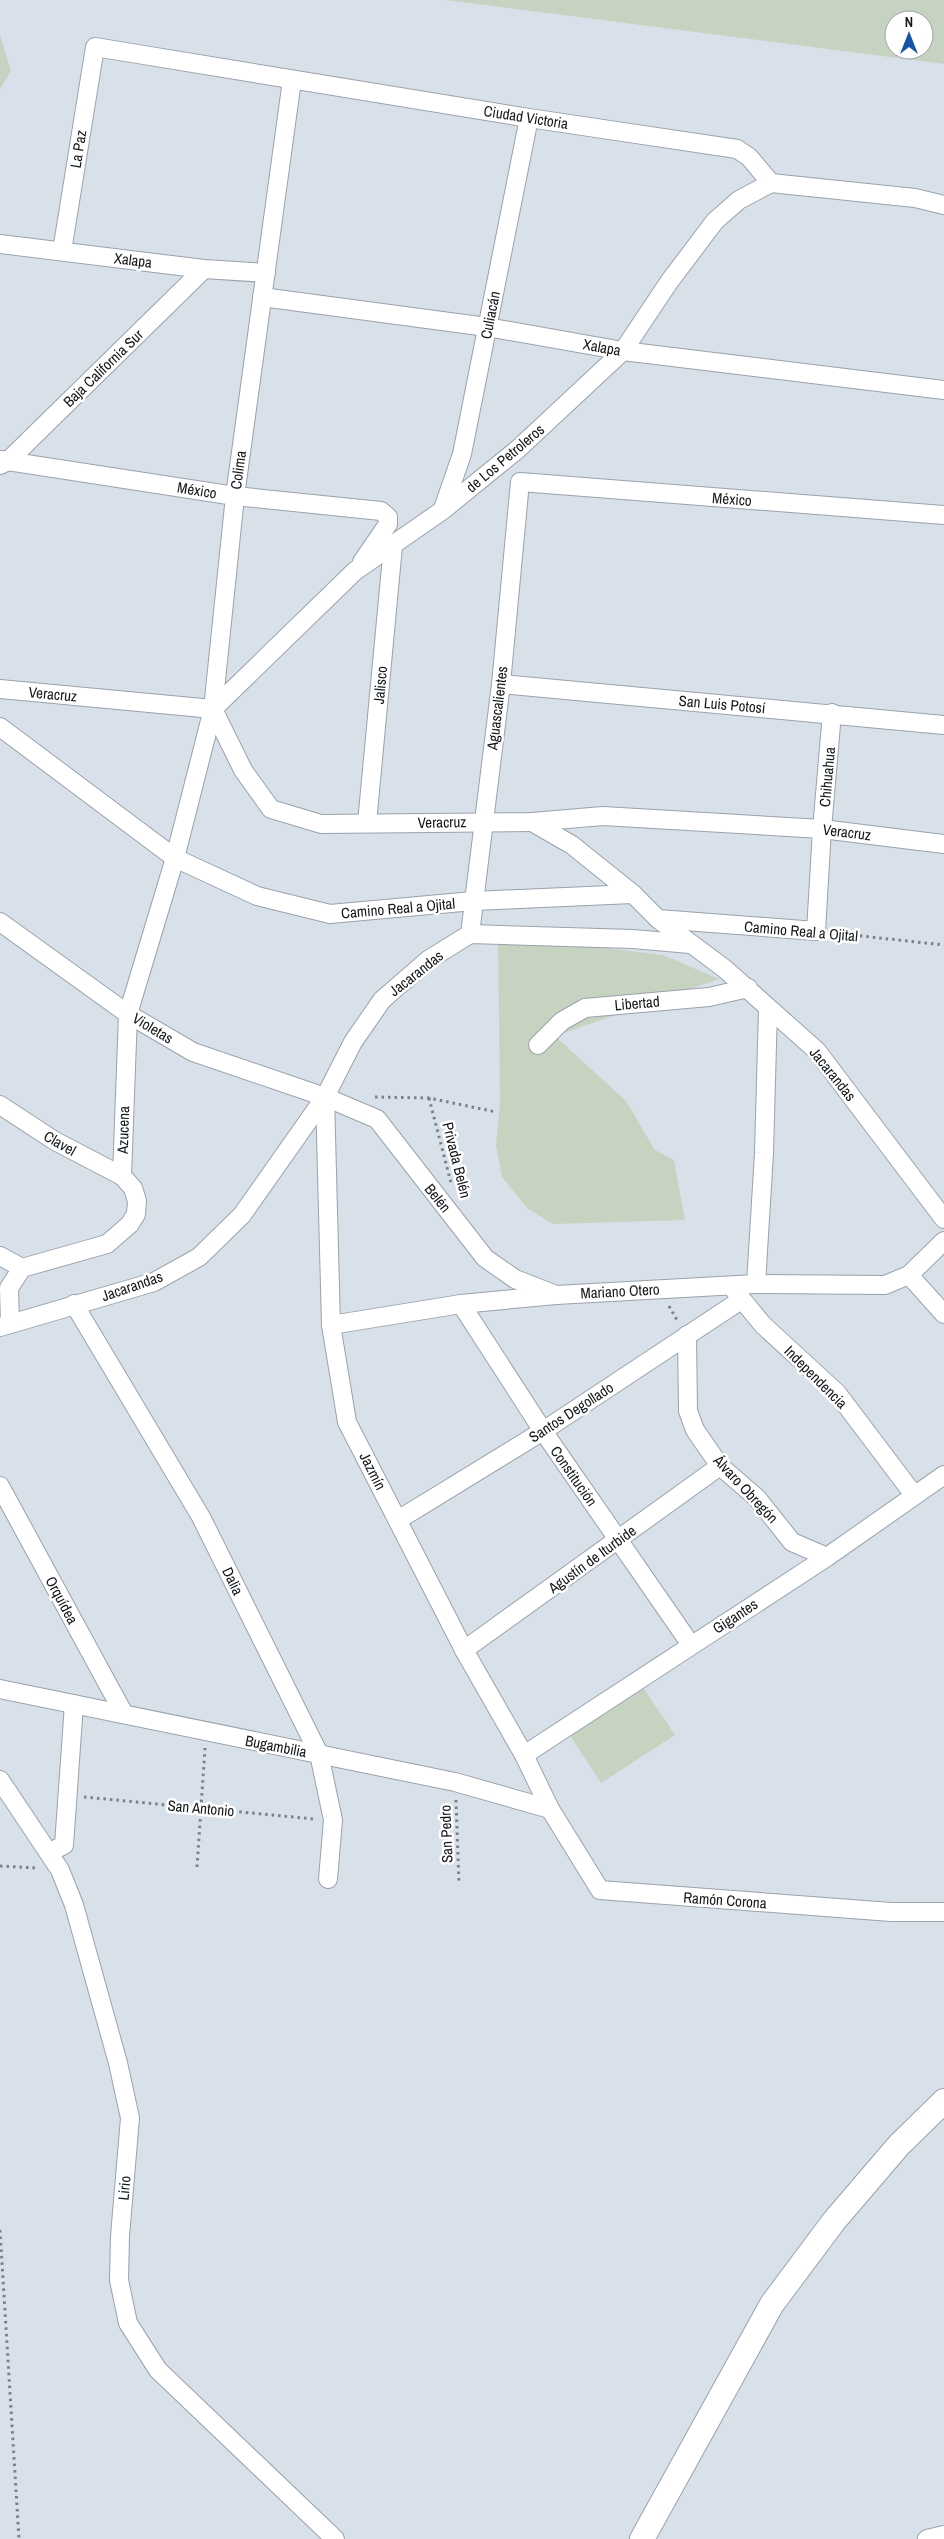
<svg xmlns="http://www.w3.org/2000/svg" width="944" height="2539" viewBox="0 0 944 2539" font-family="'Archivo Narrow',sans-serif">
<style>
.green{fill:#c7d3c1;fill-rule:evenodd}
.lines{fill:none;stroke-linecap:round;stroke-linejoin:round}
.street-casing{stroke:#9aa2ab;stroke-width:20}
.secondary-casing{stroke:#9aa2ab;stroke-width:26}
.path{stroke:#7b8188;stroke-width:3;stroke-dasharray:2.5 4;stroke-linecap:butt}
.street{stroke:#fff;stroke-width:18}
.secondary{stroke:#fff;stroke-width:24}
.labels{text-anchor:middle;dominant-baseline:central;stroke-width:5;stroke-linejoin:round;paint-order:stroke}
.street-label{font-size:15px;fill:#15181b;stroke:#fff}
</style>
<rect width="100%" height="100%" fill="#d8e0ea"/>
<g class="green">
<path d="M446,0H944V64ZM894,20H924V50H894Z"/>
<path d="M0,35L11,71L0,89Z"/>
<path d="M498,939L581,945L663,955L719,979L555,1036L626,1101L655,1150L674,1160L685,1220L553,1224L528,1209L502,1177L496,1145L500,1103Z"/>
<path d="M642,1686L675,1735L601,1783L569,1734Z"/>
</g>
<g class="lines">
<g class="street-casing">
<g id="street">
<path d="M0,244L204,269L266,273"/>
<path d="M62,251L95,47L529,118L737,149L749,157L771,183L915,198L944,205"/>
<path d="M262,297L487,327L623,351L944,390"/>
<path d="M0,460L235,496L381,511L388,517V524L362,562"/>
<path d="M0,465L8,461L204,269"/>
<path d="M443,509L462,454L529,118"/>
<path d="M501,684L944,725"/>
<path d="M0,689L213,709"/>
<path d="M213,709L243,770L271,809L321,824L532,822L603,816L822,829L944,844"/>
<path d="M213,709L355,571L443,510L518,449L623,351L669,282L715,221L739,200L771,183"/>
<path d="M0,727L175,858L257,896L330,914L473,901L633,894"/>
<path d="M532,822L572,845L633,894L658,919L725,969L817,1051L944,1219"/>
<path d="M367,823L393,546"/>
<path d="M658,919L816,931L822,829L832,713"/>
<path d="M0,922L128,1014L193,1052L325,1097L377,1119L485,1258L515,1279L556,1295"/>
<path d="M470,934L501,684L520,482L944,515"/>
<path d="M538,1045L562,1021L585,1008L709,997L748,988"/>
<path d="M325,1097L331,1325L347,1422L464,1650L524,1755L550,1809L600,1890L891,1912H944"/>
<path d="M0,1105L55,1141L122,1176"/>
<path d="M0,1256L22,1268"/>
<path d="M909,1275L944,1314"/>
<path d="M756,1284L764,1153L768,1008"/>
<path d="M735,1291L763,1325L837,1393L914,1495"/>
<path d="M74,1304L201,1517L319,1754L333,1820L328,1879"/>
<path d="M461,1304L543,1431L691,1645"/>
<path d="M10,1323L9,1288L22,1268L107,1244L130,1224L136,1214L137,1201L133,1188L122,1176L128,1014L175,858L213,709L235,496L292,80"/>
<path d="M331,1325L461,1304L556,1295L756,1284L885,1285L909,1275L944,1241"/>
<path d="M0,1327L154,1282L199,1257L242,1215L325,1097L353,1042L382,1000L428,960L470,934L633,939L690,944"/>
<path d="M687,1335L688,1411L695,1430L720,1466L757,1498L792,1542L827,1557"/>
<path d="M0,1486L124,1714"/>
<path d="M398,1520L543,1431L741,1300"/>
<path d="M464,1650L720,1466"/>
<path d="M0,1689L455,1782L550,1809"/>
<path d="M524,1755L827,1557L944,1475"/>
<path d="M0,1780L60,1870L74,1905L118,2063L130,2118L120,2236L119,2280L128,2323L158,2370L335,2539"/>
<path d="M50,1852L64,1845L74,1704"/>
<path d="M927,2539L944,2535"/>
</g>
</g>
<g class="secondary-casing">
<path id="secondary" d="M642,2539L772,2304L834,2221L899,2145L944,2101"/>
</g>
<g class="path">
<path d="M834,933L944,945"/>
<path d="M375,1097L429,1098L496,1112"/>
<path d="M429,1098L451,1183"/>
<path d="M669,1306L677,1320"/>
<path d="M84,1797L314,1819"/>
<path d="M456,1800L459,1884"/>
<path d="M0,1866L37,1868"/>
<path d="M197,1867L205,1748"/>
<path d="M0,2230L19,2539"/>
</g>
<use href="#street" class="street"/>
<use href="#secondary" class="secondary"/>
</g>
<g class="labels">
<g class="street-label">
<text transform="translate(526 117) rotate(9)">Ciudad Victoria</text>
<text transform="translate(78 149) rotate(-81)">La Paz</text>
<text transform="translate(133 260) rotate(7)">Xalapa</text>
<text transform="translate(490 315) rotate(-79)">Culiacán</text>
<text transform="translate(602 347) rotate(10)">Xalapa</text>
<text transform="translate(103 368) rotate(-44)">Baja California Sur</text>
<text transform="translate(505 458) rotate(-40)">de Los Petroleros</text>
<text transform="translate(238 470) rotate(-82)">Colima</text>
<text transform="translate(197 490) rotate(9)">México</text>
<text transform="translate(732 499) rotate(4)">México</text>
<text transform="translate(380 685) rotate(-85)">Jalisco</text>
<text transform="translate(53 694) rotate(5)">Veracruz</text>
<text transform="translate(722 704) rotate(5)">San Luis Potosí</text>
<text transform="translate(497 708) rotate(-83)">Aguascalientes</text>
<text transform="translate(827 777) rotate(-85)">Chihuahua</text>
<text transform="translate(442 822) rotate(-1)">Veracruz</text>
<text transform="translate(847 832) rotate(7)">Veracruz</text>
<text transform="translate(398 908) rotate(-5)">Camino Real a Ojital</text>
<text transform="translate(801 931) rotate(5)">Camino Real a Ojital</text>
<text transform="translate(416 973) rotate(-38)">Jacarandas</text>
<text transform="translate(637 1003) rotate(-5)">Libertad</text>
<text transform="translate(153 1028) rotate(31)">Violetas</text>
<text transform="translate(833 1074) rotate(51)">Jacarandas</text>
<text transform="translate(123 1130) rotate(-88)">Azucena</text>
<text transform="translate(60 1143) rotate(30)">Clavel</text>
<text transform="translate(457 1160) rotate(76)">Privada Belén</text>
<text transform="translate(438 1198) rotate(51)">Belén</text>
<text transform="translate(132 1286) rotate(-19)">Jacarandas</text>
<text transform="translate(620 1291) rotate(-3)">Mariano Otero</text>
<text transform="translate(816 1377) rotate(45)">Independencia</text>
<text transform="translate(571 1412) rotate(-33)">Santos Degollado</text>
<text transform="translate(373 1471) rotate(63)">Jazmín</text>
<text transform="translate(574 1476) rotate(55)">Constitución</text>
<text transform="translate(746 1489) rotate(47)">Álvaro Obregón</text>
<text transform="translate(592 1559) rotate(-36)">Agustín de Iturbide</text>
<text transform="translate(233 1581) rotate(64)">Dalia</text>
<text transform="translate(62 1600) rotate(62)">Orquídea</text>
<text transform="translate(735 1616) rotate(-33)">Gigantes</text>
<text transform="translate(276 1746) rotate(11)">Bugambilia</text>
<text transform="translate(201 1808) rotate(5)">San Antonio</text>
<text transform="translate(446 1834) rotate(-92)">San Pedro</text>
<text transform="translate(725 1900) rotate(4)">Ramón Corona</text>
<text transform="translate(124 2188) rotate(-85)">Lirio</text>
</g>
</g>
<g transform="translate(909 35)"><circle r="24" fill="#ffffff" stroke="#a1a3a4"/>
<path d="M0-4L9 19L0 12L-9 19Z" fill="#1555a5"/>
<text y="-8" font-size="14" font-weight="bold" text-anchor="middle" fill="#15181b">N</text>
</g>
</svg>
